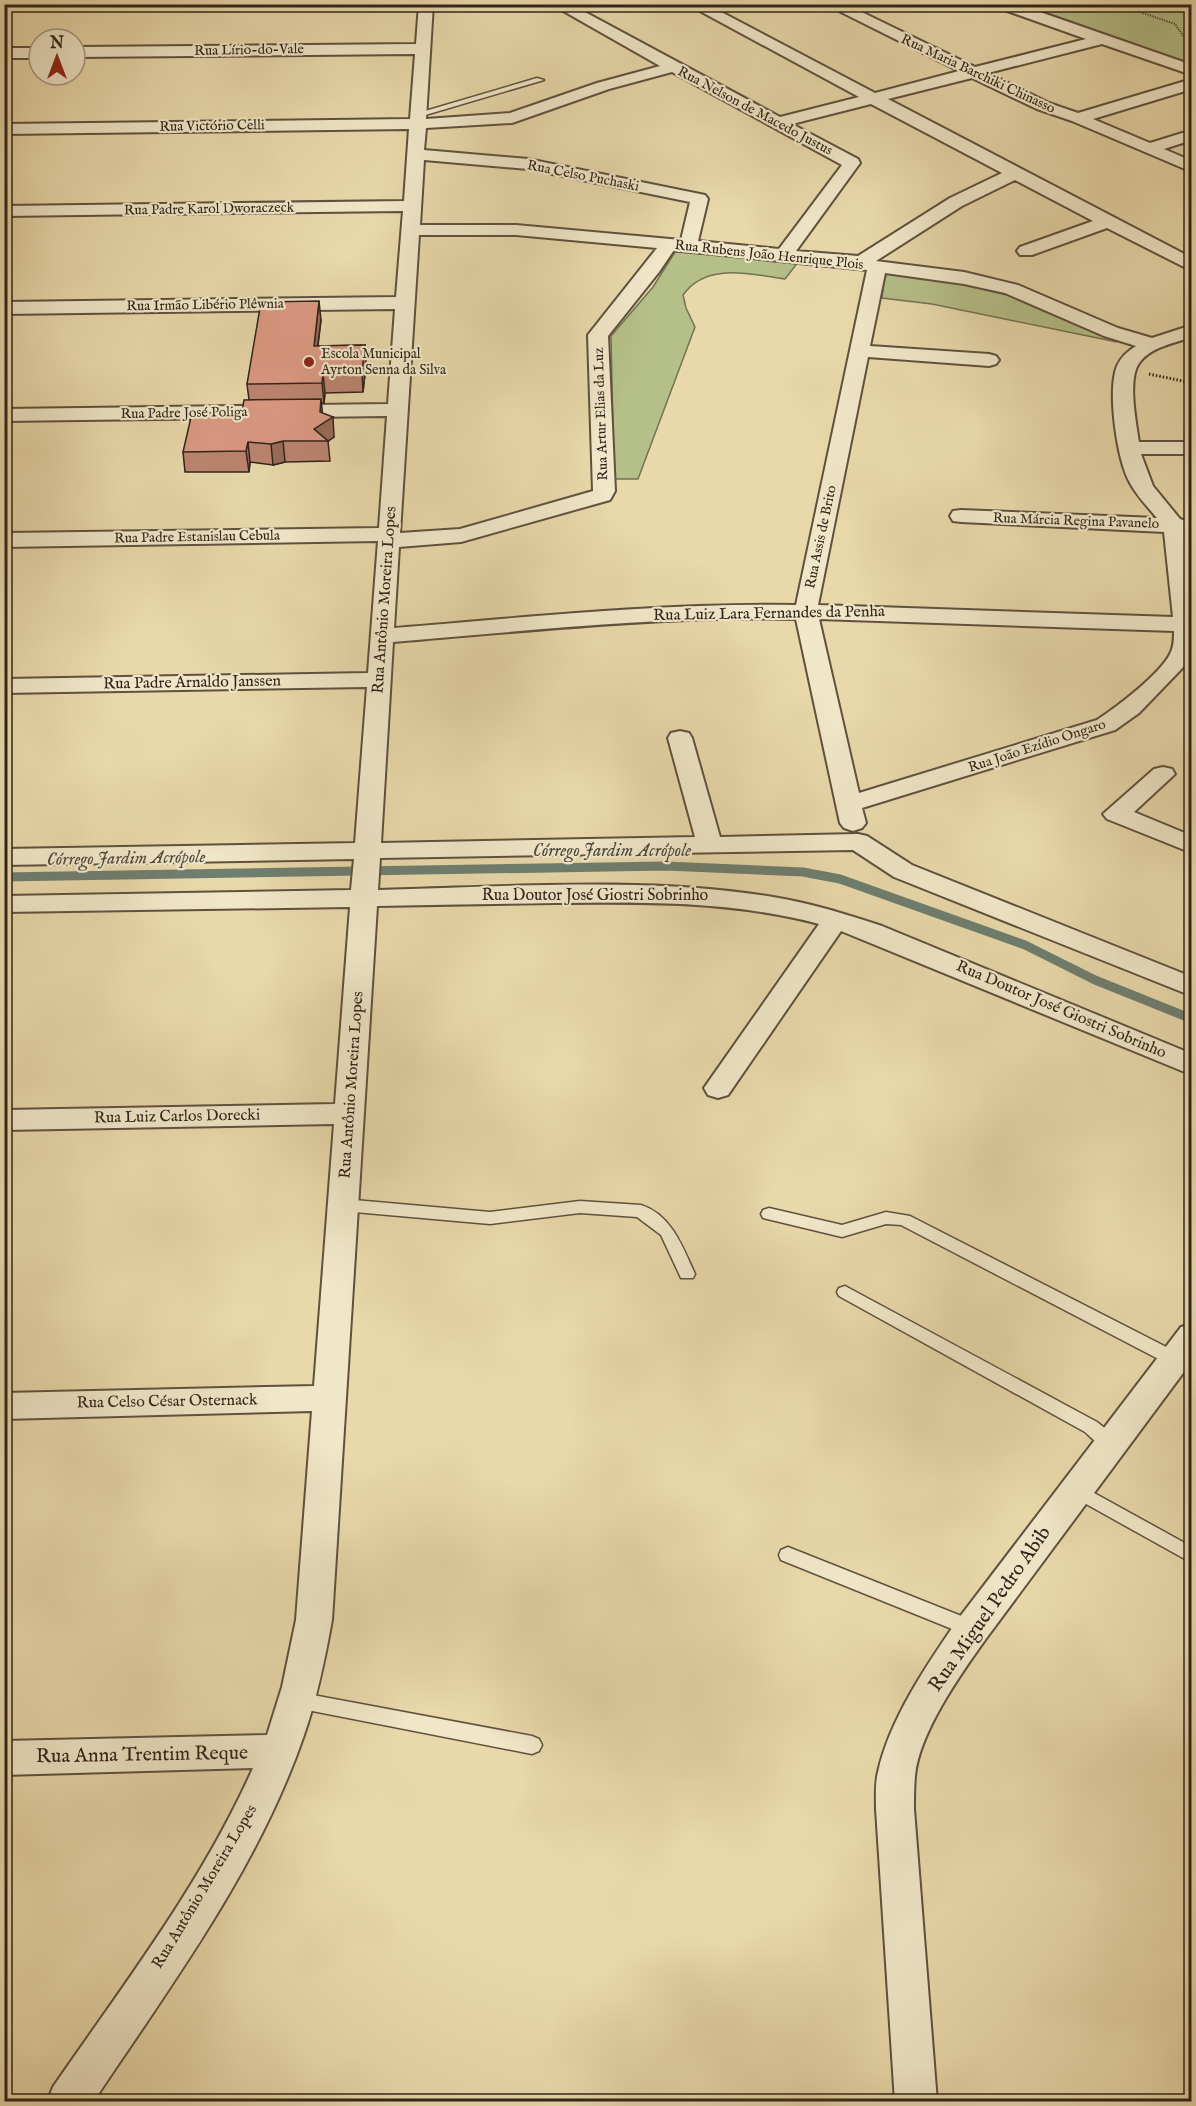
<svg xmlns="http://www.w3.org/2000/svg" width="1196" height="2106" viewBox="0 0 1196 2106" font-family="'IM FELL English',serif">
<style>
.green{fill:#b5bf88;stroke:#737251;stroke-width:1.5}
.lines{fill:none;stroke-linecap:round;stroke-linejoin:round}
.stream{stroke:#6e7e6f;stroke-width:9}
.service-casing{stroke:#5f513e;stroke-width:3}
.minor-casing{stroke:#5f513e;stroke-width:4}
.path-far1{stroke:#31241a;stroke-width:2;stroke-dasharray:1 1.5;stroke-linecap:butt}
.path{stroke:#31241a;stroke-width:3;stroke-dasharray:1.5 2;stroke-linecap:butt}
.service{fill:#f0e6c8;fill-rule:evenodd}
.minor{fill:#f0e6c8;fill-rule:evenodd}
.wall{fill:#bc8470;stroke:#31241a;stroke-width:1.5}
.shaded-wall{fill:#996b5b;stroke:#31241a;stroke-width:1.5}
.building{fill:#db9982;stroke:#31241a;stroke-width:1.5}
.poi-dot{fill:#8f2418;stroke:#f0e6c8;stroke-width:2}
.labels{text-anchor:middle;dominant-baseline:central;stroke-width:4.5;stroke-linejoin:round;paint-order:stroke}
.far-street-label{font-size:14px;fill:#31241a;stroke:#f0e6c8}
.far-poi-label{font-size:14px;fill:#31241a;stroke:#f0e6c8;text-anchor:start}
.street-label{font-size:16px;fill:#31241a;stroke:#f0e6c8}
.water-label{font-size:18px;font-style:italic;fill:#4a4a3e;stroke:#f0e6c8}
.near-street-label{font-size:20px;fill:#31241a;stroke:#f0e6c8}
</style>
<rect width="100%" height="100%" fill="#e8d8aa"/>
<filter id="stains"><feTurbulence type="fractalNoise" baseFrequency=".00333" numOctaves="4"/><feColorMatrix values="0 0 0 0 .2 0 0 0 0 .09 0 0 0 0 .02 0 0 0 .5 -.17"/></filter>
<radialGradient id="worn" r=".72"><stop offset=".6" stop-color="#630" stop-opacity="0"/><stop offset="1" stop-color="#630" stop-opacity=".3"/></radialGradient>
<g class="green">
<path d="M1024,5H1191V64Z"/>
<path d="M675,252L799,261L785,279C750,274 706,262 683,295L686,308L695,327L638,479H614L611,336L653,287Z"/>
<path d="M885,273L959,283L1007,295L1117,342L932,304L882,298Z"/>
</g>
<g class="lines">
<path class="stream" d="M4,877L666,866L803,872L840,879L1025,945L1095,980L1192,1019"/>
<g class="service-casing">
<g id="service">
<path d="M537,78L544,80L422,116L415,114Z"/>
<path d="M343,1199L490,1212L580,1201L641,1205C672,1215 683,1248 695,1274L693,1278H681L661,1235L637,1217L580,1213L490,1224L343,1211L337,1209L335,1205L337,1201Z"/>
<path d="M769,1208L842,1225L886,1212L910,1216L1180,1354L1183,1359L1180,1364L1174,1366L1168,1364L901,1225L886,1224L842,1237L763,1218L761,1214L763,1210Z"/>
<path d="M845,1286L1097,1422L1117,1438L1120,1443L1117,1448C1104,1452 1094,1440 1085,1432L839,1296L837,1292L839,1288Z"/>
<path d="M1076,1483L1192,1547V1563L1070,1495L1067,1490L1070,1485Z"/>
<path d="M788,1547L979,1623L981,1629L979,1635L972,1637L781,1560L779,1555L781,1550Z"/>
<path d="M297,1692L532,1736L539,1739L542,1745L539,1751L532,1754L297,1708L290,1706L287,1700L290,1694Z"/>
</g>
</g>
<g class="minor-casing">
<g id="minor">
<path d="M419,4H433L426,119L510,113L597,83L660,66L551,4H570L780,117L859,97L687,4H706L875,93L959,71L825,4H845L975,67L1086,39L996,7L994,4H1017L1192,65V75L1102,44L988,73L1049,103L1078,113L1192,79V89L1093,119L1150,143L1192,130V140L1164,149L1192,161V172L1072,121L1037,109L972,78L888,99L1192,258V271L1107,228L1032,255H1020L1017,251L1020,247L1093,221L1015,180L962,206L876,261L964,272L1018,285L1118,328L1152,338L1192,325V337C1175,343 1151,347 1140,362C1127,377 1136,422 1139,442H1192V454H1141L1153,486L1180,519L1192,523V529L1186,532L1192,572V658L1139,713L1115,730L862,808L866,823L862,828L853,831L844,828L840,823L796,619C662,616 527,631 393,642L381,843L695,837L668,738L671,733L680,731L689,733L692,738L720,837L858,834L867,836L912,865L1192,977V996L894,877L853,850L380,858L378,890C507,887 645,876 773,897C811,903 845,914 882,926L1192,1054V1075L841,931L728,1095L718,1098L708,1095L704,1088L819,924C733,901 643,902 555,903C496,904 436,905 377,906L332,1620C325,1659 317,1698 304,1735C258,1869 171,1985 93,2102H47L53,2087C124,1984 202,1883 253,1768L4,1775V1741L267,1735L282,1687L296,1620L312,1411L4,1419V1393L314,1386L334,1124L4,1130V1110L335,1104L350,907L4,912V896L351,890L354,859L4,865V849L355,843L367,687L4,693V679L368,673L378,541L4,547V533L379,528L387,416L4,421V409L388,404L395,309L4,314V302L396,297L403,211L4,216V206L404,201L409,129L4,134V124L410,119L415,54L75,57V47L416,44ZM672,72L842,165L779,249L698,241L708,199L705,195L528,159L424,150L426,128L512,123L609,89ZM871,104L1002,173L950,198L858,256L796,251L860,163L858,159L792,124ZM424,160L528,169L690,202L681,240L516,225H420ZM419,235H516L657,248L588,335L593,491L460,529L400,533ZM674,250L867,270L796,605C662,603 528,617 394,628L399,547L461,542L610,500L615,491L608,336L659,272ZM885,273L964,284L1005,293L1104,336L1136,346C1128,351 1121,357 1117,366C1107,391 1117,458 1129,481C1136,495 1147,506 1157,518L961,510L953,511L950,516L953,521L961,522L1164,532L1173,617L818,605L868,357L989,366L996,364L999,360L996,356L989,354L870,346ZM819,619L1174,631C1174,639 1174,647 1170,654C1160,674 1117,707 1097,720L859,793Z"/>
<rect x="4" y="48" width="35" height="10"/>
<path d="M1163,767L1172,769L1175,774L1134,812L1192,836V853L1107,819L1103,814L1154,769Z"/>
<path d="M1192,1324V1361L985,1640C960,1675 919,1733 915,1776C914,1787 914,1798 914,1809L937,2102H895L876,1809C876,1797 875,1784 878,1772C890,1718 928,1663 959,1618L1181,1327Z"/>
</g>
</g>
<path class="path-far1" d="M1117,4L1175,24L1191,47"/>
<path class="path" d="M1149,374L1192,383"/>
<use href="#service" class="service"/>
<use href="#minor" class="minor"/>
</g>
<path class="wall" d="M321,320L318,346L365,345L366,365L363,392L325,393L324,403H321L322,413L334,437L328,441L330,461L285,462L273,465L250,462L249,472H185L183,452L242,412L249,400L247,384Z"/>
<g class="shaded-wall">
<path d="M319,301L321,320L315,365L314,346Z"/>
<path d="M365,345L366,365L363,392L362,372Z"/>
<path d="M323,373L325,393L324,403L322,383Z"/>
<path d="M321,399L323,419L333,417L334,437L328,441L314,429L320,412Z"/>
<path d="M283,441L285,462L273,465L271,444Z"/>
<path d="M248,442L250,462L249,472L246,451Z"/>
</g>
<g class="building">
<path d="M319,301L314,346L365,345L362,372L323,373L322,383L247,384L261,302Z"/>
<path d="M321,399L320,412L333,417L314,429L328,441H283L271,444L248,442L246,451L183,452L192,413L242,412L244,400Z"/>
</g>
<circle class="poi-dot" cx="309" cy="362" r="6"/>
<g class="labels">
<g class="far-street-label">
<text transform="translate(249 50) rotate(-1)">Rua Lírio-do-Vale</text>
<text transform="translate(978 74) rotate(25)">Rua Maria Barchiki Chinasso</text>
<text transform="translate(755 111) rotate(28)">Rua Nelson de Macedo Justus</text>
<text transform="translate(212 126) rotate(-1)">Rua Victório Celli</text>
<text transform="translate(583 176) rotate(11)">Rua Celso Puchaski</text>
<text transform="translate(209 209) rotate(-1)">Rua Padre Karol Dworaczeck</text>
<text transform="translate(769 255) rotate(6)">Rua Rubens João Henrique Plois</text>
<text transform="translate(205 305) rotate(-1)">Rua Irmão Libério Plêwnia</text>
<text transform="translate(184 413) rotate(-1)">Rua Padre José Poliga</text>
<text transform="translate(601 414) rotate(-92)">Rua Artur Elias da Luz</text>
<text transform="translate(1076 521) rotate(2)">Rua Márcia Regina Pavanelo</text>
<text transform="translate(197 537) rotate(-1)">Rua Padre Estanislau Cebula</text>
<text transform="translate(821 537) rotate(-78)">Rua Assis de Brito</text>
<text transform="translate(1037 746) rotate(-18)">Rua João Ezídio Ongaro</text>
</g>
<g class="far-poi-label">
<text x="321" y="354">Escola Municipal<tspan x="321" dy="16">Ayrton Senna da Silva</tspan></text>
</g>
<g class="street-label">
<text transform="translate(385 600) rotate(-86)">Rua Antônio Moreira Lopes</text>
<text transform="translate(769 614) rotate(-1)">Rua Luiz Lara Fernandes da Penha</text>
<text transform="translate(192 683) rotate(-1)">Rua Padre Arnaldo Janssen</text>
<text x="595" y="896">Rua Doutor José Giostri Sobrinho</text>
<text transform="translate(1061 1010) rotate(23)">Rua Doutor José Giostri Sobrinho</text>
<text transform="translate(352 1085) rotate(-86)">Rua Antônio Moreira Lopes</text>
<text transform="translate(177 1117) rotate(-1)">Rua Luiz Carlos Dorecki</text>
<text transform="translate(167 1402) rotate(-1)">Rua Celso César Osternack</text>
<text transform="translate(205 1887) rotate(-59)">Rua Antônio Moreira Lopes</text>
</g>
<g class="water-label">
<text x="612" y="851">Córrego Jardim Acrópole</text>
<text transform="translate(126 859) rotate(-1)">Córrego Jardim Acrópole</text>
</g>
<g class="near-street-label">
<text transform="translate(990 1609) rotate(-55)">Rua Miguel Pedro Abib</text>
<text transform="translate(142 1755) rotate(-1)">Rua Anna Trentim Reque</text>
</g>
</g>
<rect width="1196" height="2106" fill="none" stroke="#e8d8aa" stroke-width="24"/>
<rect x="6" y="6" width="1184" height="2094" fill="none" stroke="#31241a" stroke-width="3"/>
<rect x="12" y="12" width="1172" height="2082" fill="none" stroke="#31241a" stroke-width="1.5"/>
<g transform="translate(57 57)"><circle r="28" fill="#f0e6c8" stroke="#a49882" stroke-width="1.5"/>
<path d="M0-4.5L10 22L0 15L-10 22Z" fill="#8f2418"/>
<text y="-9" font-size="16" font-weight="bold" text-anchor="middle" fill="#31241a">N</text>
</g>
<rect width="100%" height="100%" filter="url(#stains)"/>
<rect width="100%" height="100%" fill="url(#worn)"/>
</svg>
